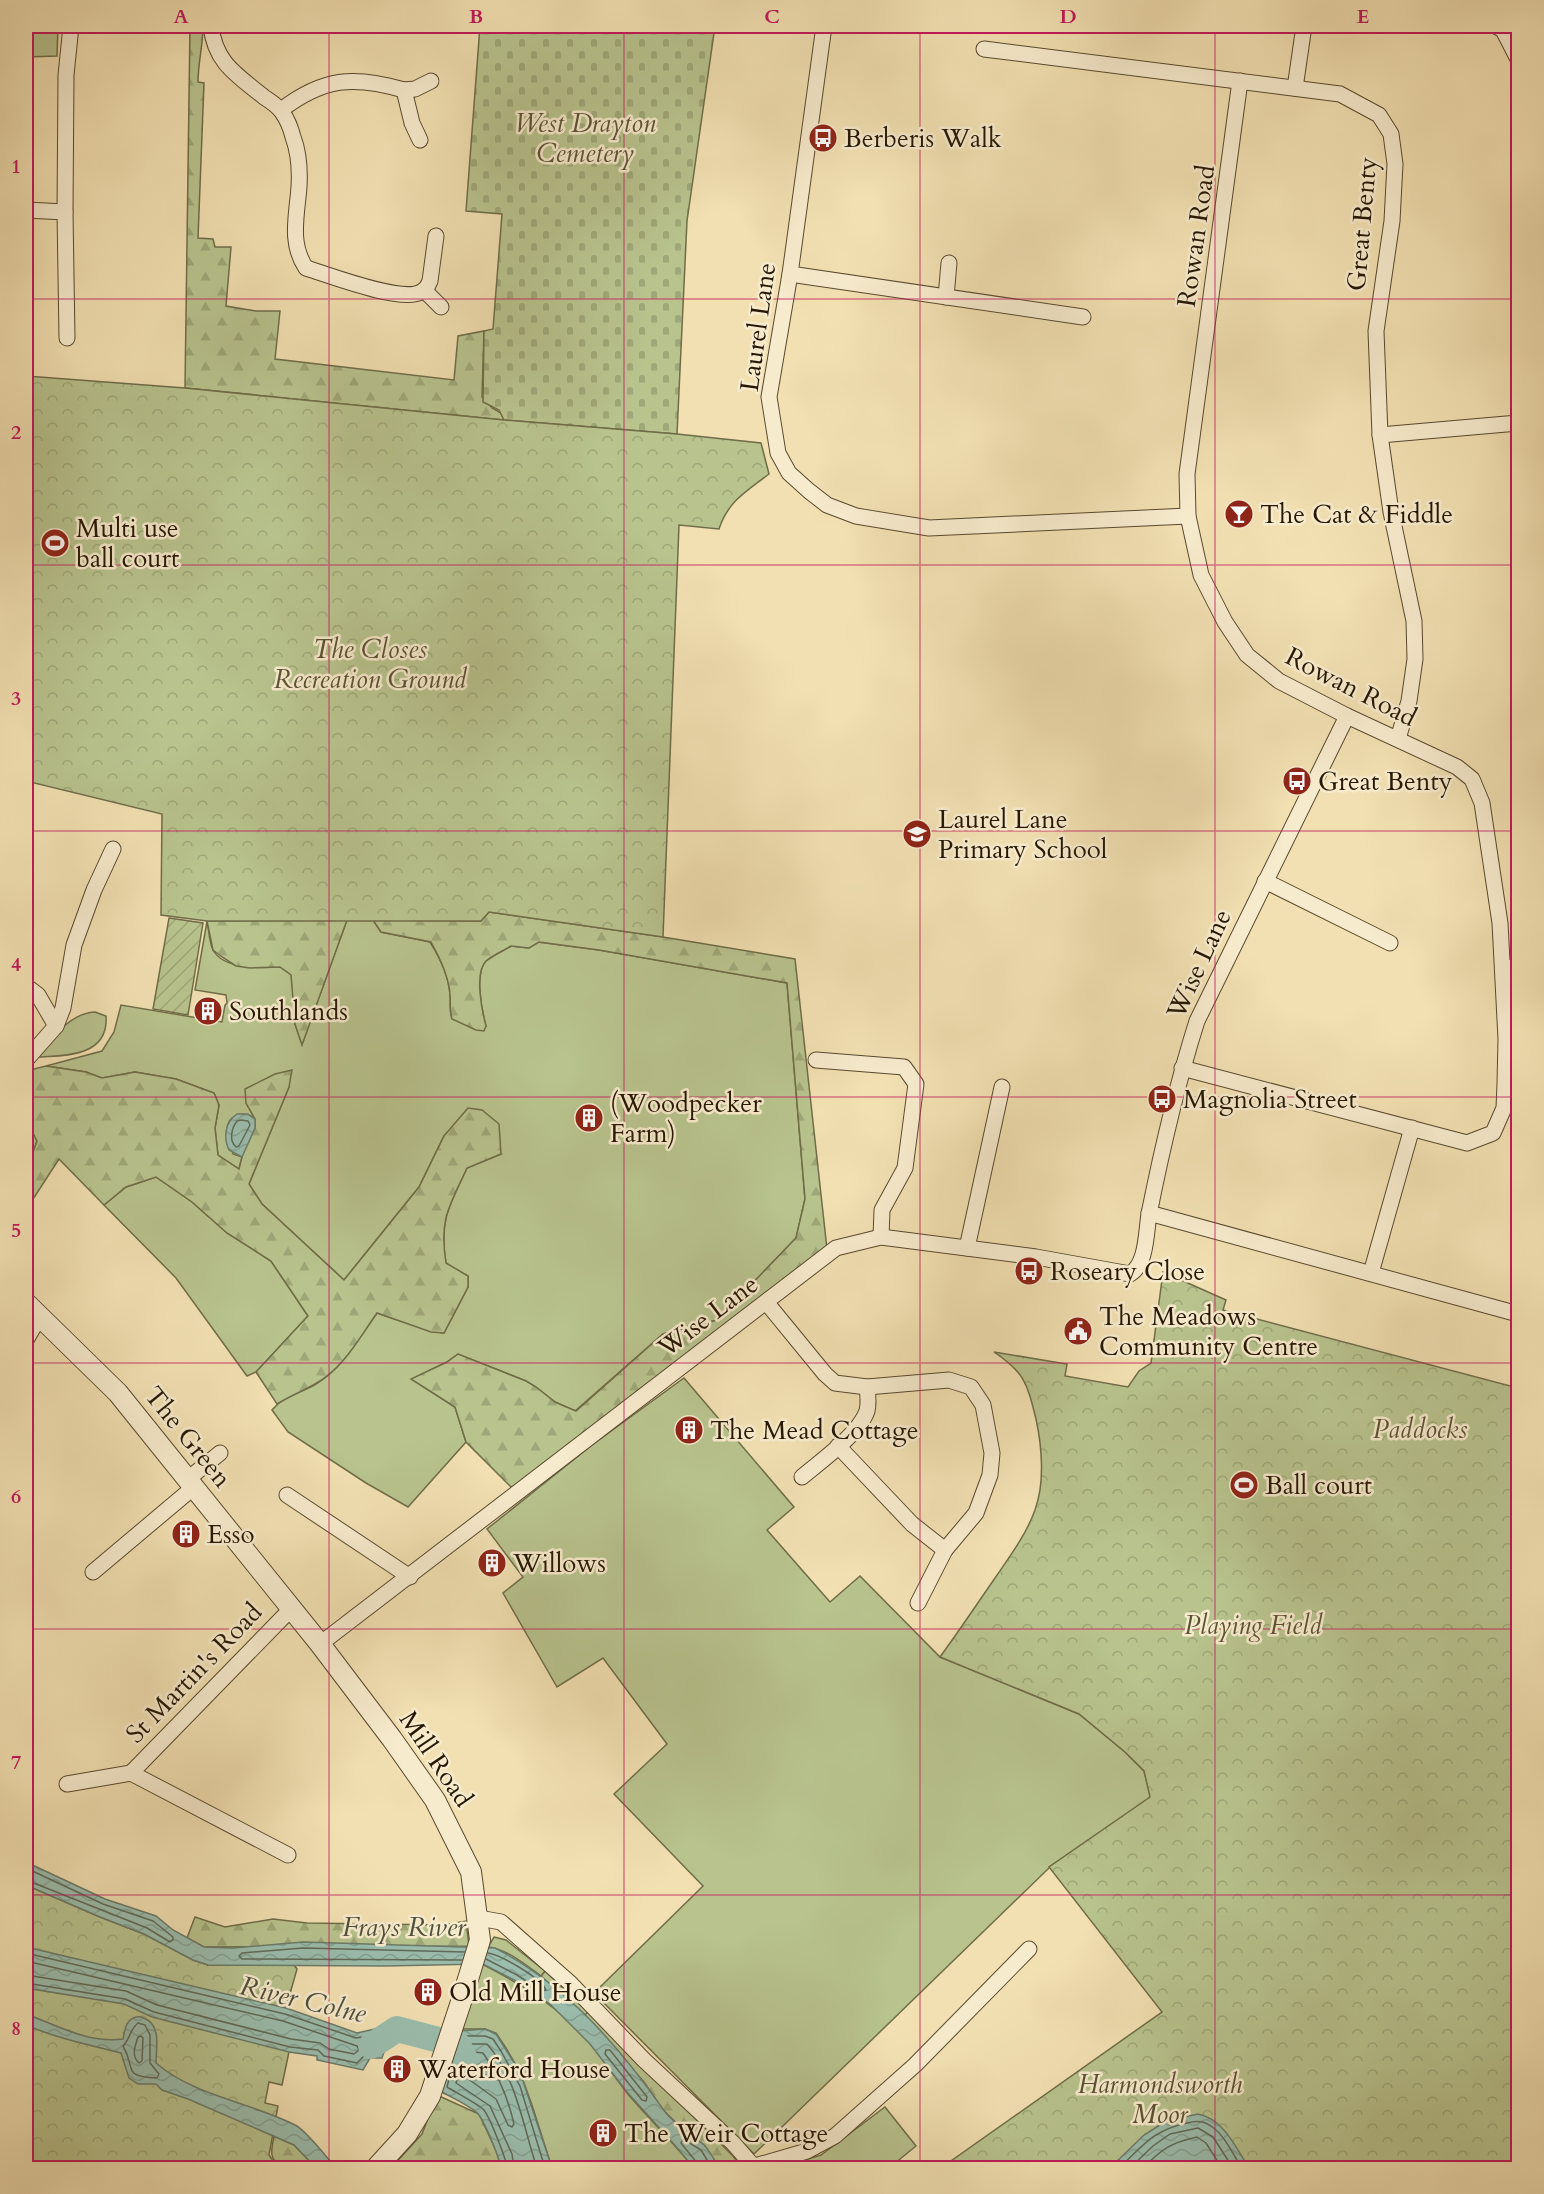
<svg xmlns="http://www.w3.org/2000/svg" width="1544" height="2194" viewBox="0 0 1544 2194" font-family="Cardo,serif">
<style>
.grass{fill:#b8c38e;stroke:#6f6d48;stroke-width:1.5}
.forest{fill:url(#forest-firs);stroke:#6f6d48;stroke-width:1.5}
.cemetery{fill:url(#cemetery-stones);stroke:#6f6d48;stroke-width:1.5}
.park{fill:url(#park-crowns);stroke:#6f6d48;stroke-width:1.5}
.garden{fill:url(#garden-furrows);stroke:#6f6d48;stroke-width:1.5}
.water{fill:url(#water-waves);stroke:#6c7b69;stroke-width:1.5}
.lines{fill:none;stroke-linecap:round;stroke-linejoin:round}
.shore{stroke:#606a58;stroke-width:1.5}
.river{stroke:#9bbdad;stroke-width:26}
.minor-casing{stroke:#59492e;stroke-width:17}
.tertiary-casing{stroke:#59492e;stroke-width:22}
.minor{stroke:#f7ebcd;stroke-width:15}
.tertiary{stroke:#f7ebcd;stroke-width:20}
.grid{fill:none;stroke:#c2185b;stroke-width:1.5;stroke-opacity:0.55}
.labels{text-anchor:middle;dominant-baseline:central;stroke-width:5;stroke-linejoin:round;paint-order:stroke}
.park-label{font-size:26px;font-style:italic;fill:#595333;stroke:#f7ebcd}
.poi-label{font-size:26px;fill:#261702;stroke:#f7ebcd;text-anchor:start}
.street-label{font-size:26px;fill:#261702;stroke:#f7ebcd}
.water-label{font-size:27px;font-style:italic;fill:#4f513e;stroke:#f7ebcd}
.neatline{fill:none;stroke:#c2185b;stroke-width:2}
.grid-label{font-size:20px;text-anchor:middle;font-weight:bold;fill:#c2185b}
</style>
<defs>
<pattern id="forest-firs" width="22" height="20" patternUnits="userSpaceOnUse" patternTransform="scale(1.5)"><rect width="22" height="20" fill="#b8c38e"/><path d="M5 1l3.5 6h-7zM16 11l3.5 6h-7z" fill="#9ea779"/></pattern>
<pattern id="cemetery-stones" width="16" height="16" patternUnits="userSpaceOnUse" patternTransform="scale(1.5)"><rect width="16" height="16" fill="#b8c38e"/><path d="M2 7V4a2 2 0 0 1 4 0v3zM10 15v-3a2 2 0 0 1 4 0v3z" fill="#9ea779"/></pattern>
<pattern id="park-crowns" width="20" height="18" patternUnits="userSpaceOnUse" patternTransform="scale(1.5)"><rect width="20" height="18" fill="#b8c38e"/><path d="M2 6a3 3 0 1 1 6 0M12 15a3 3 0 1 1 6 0" fill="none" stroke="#9ea779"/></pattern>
<pattern id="garden-furrows" width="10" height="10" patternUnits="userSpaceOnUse" patternTransform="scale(1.5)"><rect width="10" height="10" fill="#b8c38e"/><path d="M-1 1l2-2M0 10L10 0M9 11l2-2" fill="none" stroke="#9ea779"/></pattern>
<pattern id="water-waves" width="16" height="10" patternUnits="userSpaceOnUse" patternTransform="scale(1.5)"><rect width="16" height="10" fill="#9bbdad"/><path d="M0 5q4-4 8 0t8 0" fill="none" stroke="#85a293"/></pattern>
</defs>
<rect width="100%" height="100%" fill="#f2e0b2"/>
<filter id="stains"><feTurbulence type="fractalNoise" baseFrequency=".00333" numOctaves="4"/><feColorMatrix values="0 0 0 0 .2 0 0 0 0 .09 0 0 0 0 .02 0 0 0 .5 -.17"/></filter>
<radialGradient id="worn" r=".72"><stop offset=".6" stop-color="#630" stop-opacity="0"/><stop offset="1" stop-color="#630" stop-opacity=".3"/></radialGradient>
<g class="grass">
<path d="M26,26H58L57,56L26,57Z"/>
<path d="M347,920H373L381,932L430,942C440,958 449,976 450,995C451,1004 449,1010 452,1018L463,1023L486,1026C482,1011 474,973 486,961C493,955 503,951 511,946L529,948L538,942L599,950L787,983L805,1199L796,1238L717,1320L663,1334L575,1411L555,1402L536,1387L526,1381L458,1354L447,1362L412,1379L455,1407L466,1442L408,1507L366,1483L288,1432L272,1410C284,1395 301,1393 316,1384C343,1368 359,1338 377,1313L431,1331L444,1333L468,1287V1276L446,1264C439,1219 449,1207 467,1168L501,1154L444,1136L419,1187L344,1280L262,1204L249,1184L289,1087L246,1103L255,1119C246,1110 227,1114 227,1130C227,1137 231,1146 233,1154L242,1157L239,1169L218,1155L215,1128L219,1105L214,1093L176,1079L135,1072L102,1078L86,1072L46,1066L102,1051L114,1032L121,1005L222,1022L225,1005L227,1003L226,995L195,990L207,921C209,930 209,942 213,950C224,970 261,968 280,967L292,975L295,1024L302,1044Z"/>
<path d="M95,1012L106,1016C109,1055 68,1056 40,1057L38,1056C52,1038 70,1013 95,1012Z"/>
<path d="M26,1119L37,1141L26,1172Z"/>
<path d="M156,1177L192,1202L227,1233L271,1261L308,1316L256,1372L247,1376L176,1278L104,1205L126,1187Z"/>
<path d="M684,1378L794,1507L767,1530L830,1602L860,1576L940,1657L1079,1714L1125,1752L1144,1771L1151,1797L1049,1868L754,2154L594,1993L703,1886L614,1794L667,1744L603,1658L557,1687L503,1593L523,1577L487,1529L592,1445Z"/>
<path d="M482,1964C523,1985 562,2009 592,2045C604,2061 615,2078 627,2093C649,2119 673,2142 694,2168H552L532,2105L520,2072L506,2048L496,2033L485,2029H458Z"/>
<path d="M545,1971L588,2012L584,2016L541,1976Z"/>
<path d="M885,2107L916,2146L889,2168H778L821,2155Z"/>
</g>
<g class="forest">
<path d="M190,26H203C203,45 198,63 198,82L204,83L198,238L213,239L215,247H231L226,306L256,311H280L275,359L454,380L458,336L484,331L482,397L492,408L501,413L504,420L185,388Z"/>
<path d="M489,912L663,937L795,959L827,1249L513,1489L466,1442L455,1407L411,1379L447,1362L458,1354L526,1381L536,1387L555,1402L576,1411L663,1334L717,1320L796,1238L805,1199L787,983L599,950L539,942L529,948L511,946C503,951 493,955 486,961C474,973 482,1011 486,1026L484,1031L476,1030L452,1019C449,1010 451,1004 450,995C449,976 440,958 431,942L381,932L373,920L481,921Z"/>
<path d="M347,920L302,1045L295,1024L291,975L280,967L250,968L236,966L222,957L213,950L207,921Z"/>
<path d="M46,1066L86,1072L102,1078L135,1072L176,1079L214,1093L219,1105L215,1128L218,1155L239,1169L244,1149L255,1128V1119L246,1103L245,1089L275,1074L292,1070L289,1087L249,1184L262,1204L344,1280L419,1187L444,1136L468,1108L482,1110L499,1124L501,1154L467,1168C449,1207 439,1219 446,1263L468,1276V1287L444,1333L431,1332L377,1313C359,1338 343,1369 315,1384C303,1391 290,1396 277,1404L256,1372L308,1316L271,1261L227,1233L192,1202L156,1177L126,1187L104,1205L59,1159L26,1210V1172L37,1141L26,1119V1071Z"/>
<path d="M195,1917L225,1927L273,1919L307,1923L443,1925L466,1921L469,1946L204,1947L187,1938Z"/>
<path d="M494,1937L506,1940L545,1971L541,1976C526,1965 507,1949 488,1947Z"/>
<path d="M588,2012L733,2156L742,2168H719L705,2146L688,2134L663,2110L644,2082L584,2016Z"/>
<path d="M437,2095L479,2114L500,2159L501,2168H391L422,2134Z"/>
<path d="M274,2136L294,2145L316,2168H280C269,2155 271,2153 274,2136Z"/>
</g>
<path class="cemetery" d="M480,26H715L687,221L677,434L504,420L499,410L483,402L484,331L493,329L502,214L466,211Z"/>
<g class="park">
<path d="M26,376L185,388L504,420L677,434L761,443L769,474C747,491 728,501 719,529L679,525L663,937L489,912L481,921H207L161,915L162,814L26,781Z"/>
<path d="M1163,1272L1226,1300L1223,1310L1518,1388V2168H941L1162,2012L1049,1867L1150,1797L1144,1771L1125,1752L1079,1714L940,1657C959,1631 977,1604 995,1578C1010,1556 1026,1535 1035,1510C1045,1483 1042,1447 1036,1419C1027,1383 1025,1373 994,1352L1067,1364L1065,1376L1128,1387L1139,1371L1151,1363Z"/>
<path d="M26,1885L100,1917L144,1934L193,1960L208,1965H294L297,1969L286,2008L289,2052L282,2085L269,2082L265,2103L278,2106L269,2155L278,2168H26Z"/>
</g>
<path class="garden" d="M169,918L203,923L188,1015L153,1009Z"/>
<g class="water">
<path d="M237,1114H248L255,1119V1128L242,1157L229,1150C223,1138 225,1122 237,1114Z"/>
<path d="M26,1862L105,1899L156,1916L173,1930L204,1947L233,1948L303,1942L495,1948C565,1984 618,2045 663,2109C673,2124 691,2133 704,2145C710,2151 715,2161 719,2168H694L673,2143L627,2092L590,2044L550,2004L514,1980L483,1964L385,1966L208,1965L193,1960L144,1934L100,1917L26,1885Z"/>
<path d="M26,1947L286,2008L357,2033L402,2023L398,2035L389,2037L382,2058H370L363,2070L317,2060V2056L289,2052L152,2017L124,2004L26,1988Z"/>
<path d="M26,2014C57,2025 88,2044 123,2039C124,2034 125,2028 127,2024C136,2010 153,2019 156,2033C158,2042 156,2053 156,2063C194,2096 250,2102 295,2125C306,2130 327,2158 336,2168H316L294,2145L188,2099L162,2090L156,2084H138L129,2078L121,2053C89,2045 56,2038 26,2025Z"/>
<path d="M485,2029L496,2034L520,2072L552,2168H501C499,2157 486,2125 479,2115C474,2108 448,2095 439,2091L458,2031Z"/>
<path d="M1198,2114C1224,2119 1236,2148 1249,2168H1110L1144,2135L1166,2121Z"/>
</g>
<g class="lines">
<g class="shore">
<path d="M241,1120L248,1121L250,1125L239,1146L236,1147C229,1141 231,1129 237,1121Z"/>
<path d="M26,1868L103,1904L153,1921L173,1937V1940L170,1942L147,1928L26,1880"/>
<path d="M26,1953L285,2014L356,2038L379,2034L382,2037L378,2051L367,2053L357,2063L324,2056L318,2050L290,2047L154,2012L125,1999L26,1983"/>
<path d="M486,1959L517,1975L542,1991L546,1990C541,1978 501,1955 488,1953"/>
<path d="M462,1960L242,1959L239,1956L242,1953L303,1948L465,1952"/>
<path d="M26,1961L283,2021L357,2046L359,2050L354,2054L329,2049L320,2043L291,2039L157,2005L126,1991L26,1975"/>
<path d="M138,2023L145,2025L150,2035V2063L159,2074L157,2078C121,2076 137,2070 123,2046C130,2039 130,2029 138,2023Z"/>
<path d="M141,2036L143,2038L142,2061L139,2063C131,2056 135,2046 138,2037Z"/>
<path d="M462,2036H485L493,2039L501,2051L520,2086L545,2168"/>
<path d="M606,2050H610L647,2097L646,2101L642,2100L605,2054Z"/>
<path d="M474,2052L483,2053C498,2074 508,2098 514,2124L512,2127L508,2125L496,2099L467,2078Z"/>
<path d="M453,2063L447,2087C455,2092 478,2104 484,2110C490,2118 506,2158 507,2168"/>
<path d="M514,2168L512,2154L490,2106L456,2083L467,2044H487C517,2078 523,2127 537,2168"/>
<path d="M698,2168L697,2163L681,2143L683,2139L701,2150L712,2168"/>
<path d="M1119,2168C1143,2146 1153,2130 1187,2123C1199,2120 1206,2121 1216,2130C1227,2139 1234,2157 1242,2168"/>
<path d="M1130,2168L1153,2146L1170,2134L1198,2128L1213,2137L1233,2168"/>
<path d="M1143,2168C1162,2149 1170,2143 1197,2137L1206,2143L1222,2168"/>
</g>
<path class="river" d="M371,2046L397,2029L458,2045L464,2057"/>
<g class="minor-casing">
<g id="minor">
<path d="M211,26C215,63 237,75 264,97C270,101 278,106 282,112C287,119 291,129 293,137C299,153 300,170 299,187C297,215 289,243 306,268C329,275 401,303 421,292C426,290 428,286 430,281L436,236"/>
<path d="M824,26L790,274L769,397L778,453L789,473L809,491L827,505L856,516L929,528L1188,516"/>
<path d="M1496,26L1503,30L1518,59"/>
<path d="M984,49L1340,94L1379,115L1391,134L1395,164L1392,221L1376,331L1380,435L1391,512L1414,621L1415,659L1409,701L1398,739"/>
<path d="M1295,88L1304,26"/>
<path d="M404,90L415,89L431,81"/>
<path d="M281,110C323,78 353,75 404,90L412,123L420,140"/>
<path d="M26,210L65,212L67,338"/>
<path d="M65,212L66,75L71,26"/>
<path d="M790,274L1083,317"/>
<path d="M424,290L441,307"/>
<path d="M946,297L949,263"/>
<path d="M1380,435L1518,423"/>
<path d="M1265,881L1390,943"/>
<path d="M1503,968L1518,967"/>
<path d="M26,986L38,995L56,1026"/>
<path d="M26,1060L56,1026L63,1008L74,945L94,890L113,849"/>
<path d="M816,1060L904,1067L916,1084L905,1168L882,1210L881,1237"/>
<path d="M1182,1068L1467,1143L1493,1133L1504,1108L1505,1084L1506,1039L1500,923L1482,803L1472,779L1457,767L1347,716L1279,681L1247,655L1225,622L1201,575L1188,516L1187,474L1240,81"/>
<path d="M1149,1213L1518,1314"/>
<path d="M967,1248L1002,1087"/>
<path d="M1371,1273L1412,1128"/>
<path d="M766,1302L825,1374L835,1383L867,1387L949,1380L971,1387L983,1405L992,1453L990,1475L976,1513L945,1550L918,1603"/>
<path d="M26,1340L40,1316"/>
<path d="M838,1446L912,1524L945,1550"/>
<path d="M802,1477C821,1461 859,1434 867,1411C869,1403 868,1395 867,1387"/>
<path d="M188,1479L220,1453"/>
<path d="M287,1495L410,1577"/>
<path d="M93,1572L194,1487"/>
<path d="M320,1644L836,1248L881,1237L1036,1257L1130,1274C1147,1264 1146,1232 1149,1214C1162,1149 1177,1084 1197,1021L1347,716"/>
<path d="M67,1784L131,1773"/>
<path d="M288,1855L131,1773L291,1609"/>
<path d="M479,1918L501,1922L569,1982L644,2060L733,2143L755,2168"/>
<path d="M755,2166L807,2151L835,2136L915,2065L1029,1949"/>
</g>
</g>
<g class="tertiary-casing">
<path id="tertiary" d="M26,1303L118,1393L320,1644L392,1739L435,1800L471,1872L480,1940L461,2002L430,2096L407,2134L376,2168"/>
</g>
<use href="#minor" class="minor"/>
<use href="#tertiary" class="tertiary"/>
</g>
<path class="grid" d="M329,26V2168M624,26V2168M920,26V2168M1215,26V2168M26,299H1518M26,565H1518M26,831H1518M26,1097H1518M26,1363H1518M26,1629H1518M26,1895H1518"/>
<defs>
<g id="bus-disc" transform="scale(1.5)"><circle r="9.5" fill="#8f2418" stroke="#f7ebcd"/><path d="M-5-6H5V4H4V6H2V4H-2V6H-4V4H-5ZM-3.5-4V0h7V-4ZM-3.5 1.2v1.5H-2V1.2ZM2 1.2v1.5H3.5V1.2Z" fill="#fff"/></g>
<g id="bar-disc" transform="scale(1.5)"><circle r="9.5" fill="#8f2418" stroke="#f7ebcd"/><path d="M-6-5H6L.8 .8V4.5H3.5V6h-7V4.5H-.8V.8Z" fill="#fff"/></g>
<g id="stadium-disc" transform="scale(1.5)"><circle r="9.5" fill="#8f2418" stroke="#f7ebcd"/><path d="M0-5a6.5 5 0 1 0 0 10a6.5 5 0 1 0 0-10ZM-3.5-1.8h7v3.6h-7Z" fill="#fff"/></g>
<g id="school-disc" transform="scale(1.5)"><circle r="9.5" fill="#8f2418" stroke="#f7ebcd"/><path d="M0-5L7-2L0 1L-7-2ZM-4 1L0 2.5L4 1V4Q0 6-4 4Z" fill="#fff"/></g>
<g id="building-disc" transform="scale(1.5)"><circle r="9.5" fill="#8f2418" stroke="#f7ebcd"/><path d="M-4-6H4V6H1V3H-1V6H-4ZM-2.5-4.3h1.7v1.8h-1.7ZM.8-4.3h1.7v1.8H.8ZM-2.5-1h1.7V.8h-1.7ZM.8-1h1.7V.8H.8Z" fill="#fff"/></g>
<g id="civic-disc" transform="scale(1.5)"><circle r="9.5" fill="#8f2418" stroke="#f7ebcd"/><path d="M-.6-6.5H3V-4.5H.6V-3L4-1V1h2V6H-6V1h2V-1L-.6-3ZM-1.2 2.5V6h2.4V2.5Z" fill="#fff"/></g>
</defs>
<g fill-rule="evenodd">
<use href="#bus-disc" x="823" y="138"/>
<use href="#bar-disc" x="1239" y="514"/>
<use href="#stadium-disc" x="55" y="543"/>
<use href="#bus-disc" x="1297" y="781"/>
<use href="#school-disc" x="917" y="834"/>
<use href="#building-disc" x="208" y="1011"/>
<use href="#bus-disc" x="1162" y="1099"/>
<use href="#building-disc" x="589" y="1118"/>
<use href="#bus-disc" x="1029" y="1271"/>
<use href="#civic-disc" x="1078" y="1331"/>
<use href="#building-disc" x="689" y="1430"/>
<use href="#stadium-disc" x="1244" y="1485"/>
<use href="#building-disc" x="186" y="1534"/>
<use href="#building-disc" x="492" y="1563"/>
<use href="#building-disc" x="428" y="1992"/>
<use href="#building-disc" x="397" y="2069"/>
<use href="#building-disc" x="603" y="2133"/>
</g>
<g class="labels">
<g class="park-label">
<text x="585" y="123">West Drayton<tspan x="585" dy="30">Cemetery</tspan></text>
<text x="370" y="649">The Closes<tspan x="370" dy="30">Recreation Ground</tspan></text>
<text x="1420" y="1429">Paddocks</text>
<text x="1253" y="1625">Playing Field</text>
<text x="1160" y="2084">Harmondsworth<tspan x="1160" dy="30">Moor</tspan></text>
</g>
<g class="poi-label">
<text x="844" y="138">Berberis Walk</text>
<text x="1260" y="514">The Cat &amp; Fiddle</text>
<text x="76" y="528">Multi use<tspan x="76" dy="30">ball court</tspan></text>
<text x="1318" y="781">Great Benty</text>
<text x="938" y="819">Laurel Lane<tspan x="938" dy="30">Primary School</tspan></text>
<text x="229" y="1011">Southlands</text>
<text x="1183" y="1099">Magnolia Street</text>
<text x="610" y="1103">(Woodpecker<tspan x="610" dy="30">Farm)</tspan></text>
<text x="1050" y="1271">Roseary Close</text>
<text x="1099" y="1316">The Meadows<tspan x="1099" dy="30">Community Centre</tspan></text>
<text x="710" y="1430">The Mead Cottage</text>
<text x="1265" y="1485">Ball court</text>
<text x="207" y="1534">Esso</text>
<text x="513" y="1563">Willows</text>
<text x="449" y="1992">Old Mill House</text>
<text x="418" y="2069">Waterford House</text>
<text x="624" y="2133">The Weir Cottage</text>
</g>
<g class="street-label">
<text transform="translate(1362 224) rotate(-85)">Great Benty</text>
<text transform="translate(1196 236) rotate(-82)">Rowan Road</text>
<text transform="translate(758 327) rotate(-82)">Laurel Lane</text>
<text transform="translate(1351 687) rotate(27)">Rowan Road</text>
<text transform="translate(1199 964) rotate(-65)">Wise Lane</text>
<text transform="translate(708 1316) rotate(-37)">Wise Lane</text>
<text transform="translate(188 1437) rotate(51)">The Green</text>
<text transform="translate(194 1673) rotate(-46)">St Martin's Road</text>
<text transform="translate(436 1759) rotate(56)">Mill Road</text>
</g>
<g class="water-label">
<text x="404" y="1927">Frays River</text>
<text transform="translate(303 2000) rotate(13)">River Colne</text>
</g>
</g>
<rect width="1544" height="2194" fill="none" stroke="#f2e0b2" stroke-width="66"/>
<rect x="33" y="33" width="1478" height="2128" class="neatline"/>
<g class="grid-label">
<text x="181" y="23">A</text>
<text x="476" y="23">B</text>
<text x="772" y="23">C</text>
<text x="1068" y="23">D</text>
<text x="1363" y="23">E</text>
<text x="16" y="173">1</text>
<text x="16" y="439">2</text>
<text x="16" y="705">3</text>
<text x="16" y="971">4</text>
<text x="16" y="1237">5</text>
<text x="16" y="1503">6</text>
<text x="16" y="1769">7</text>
<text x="16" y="2035">8</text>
</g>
<rect width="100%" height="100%" filter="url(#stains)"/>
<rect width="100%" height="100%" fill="url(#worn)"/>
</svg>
